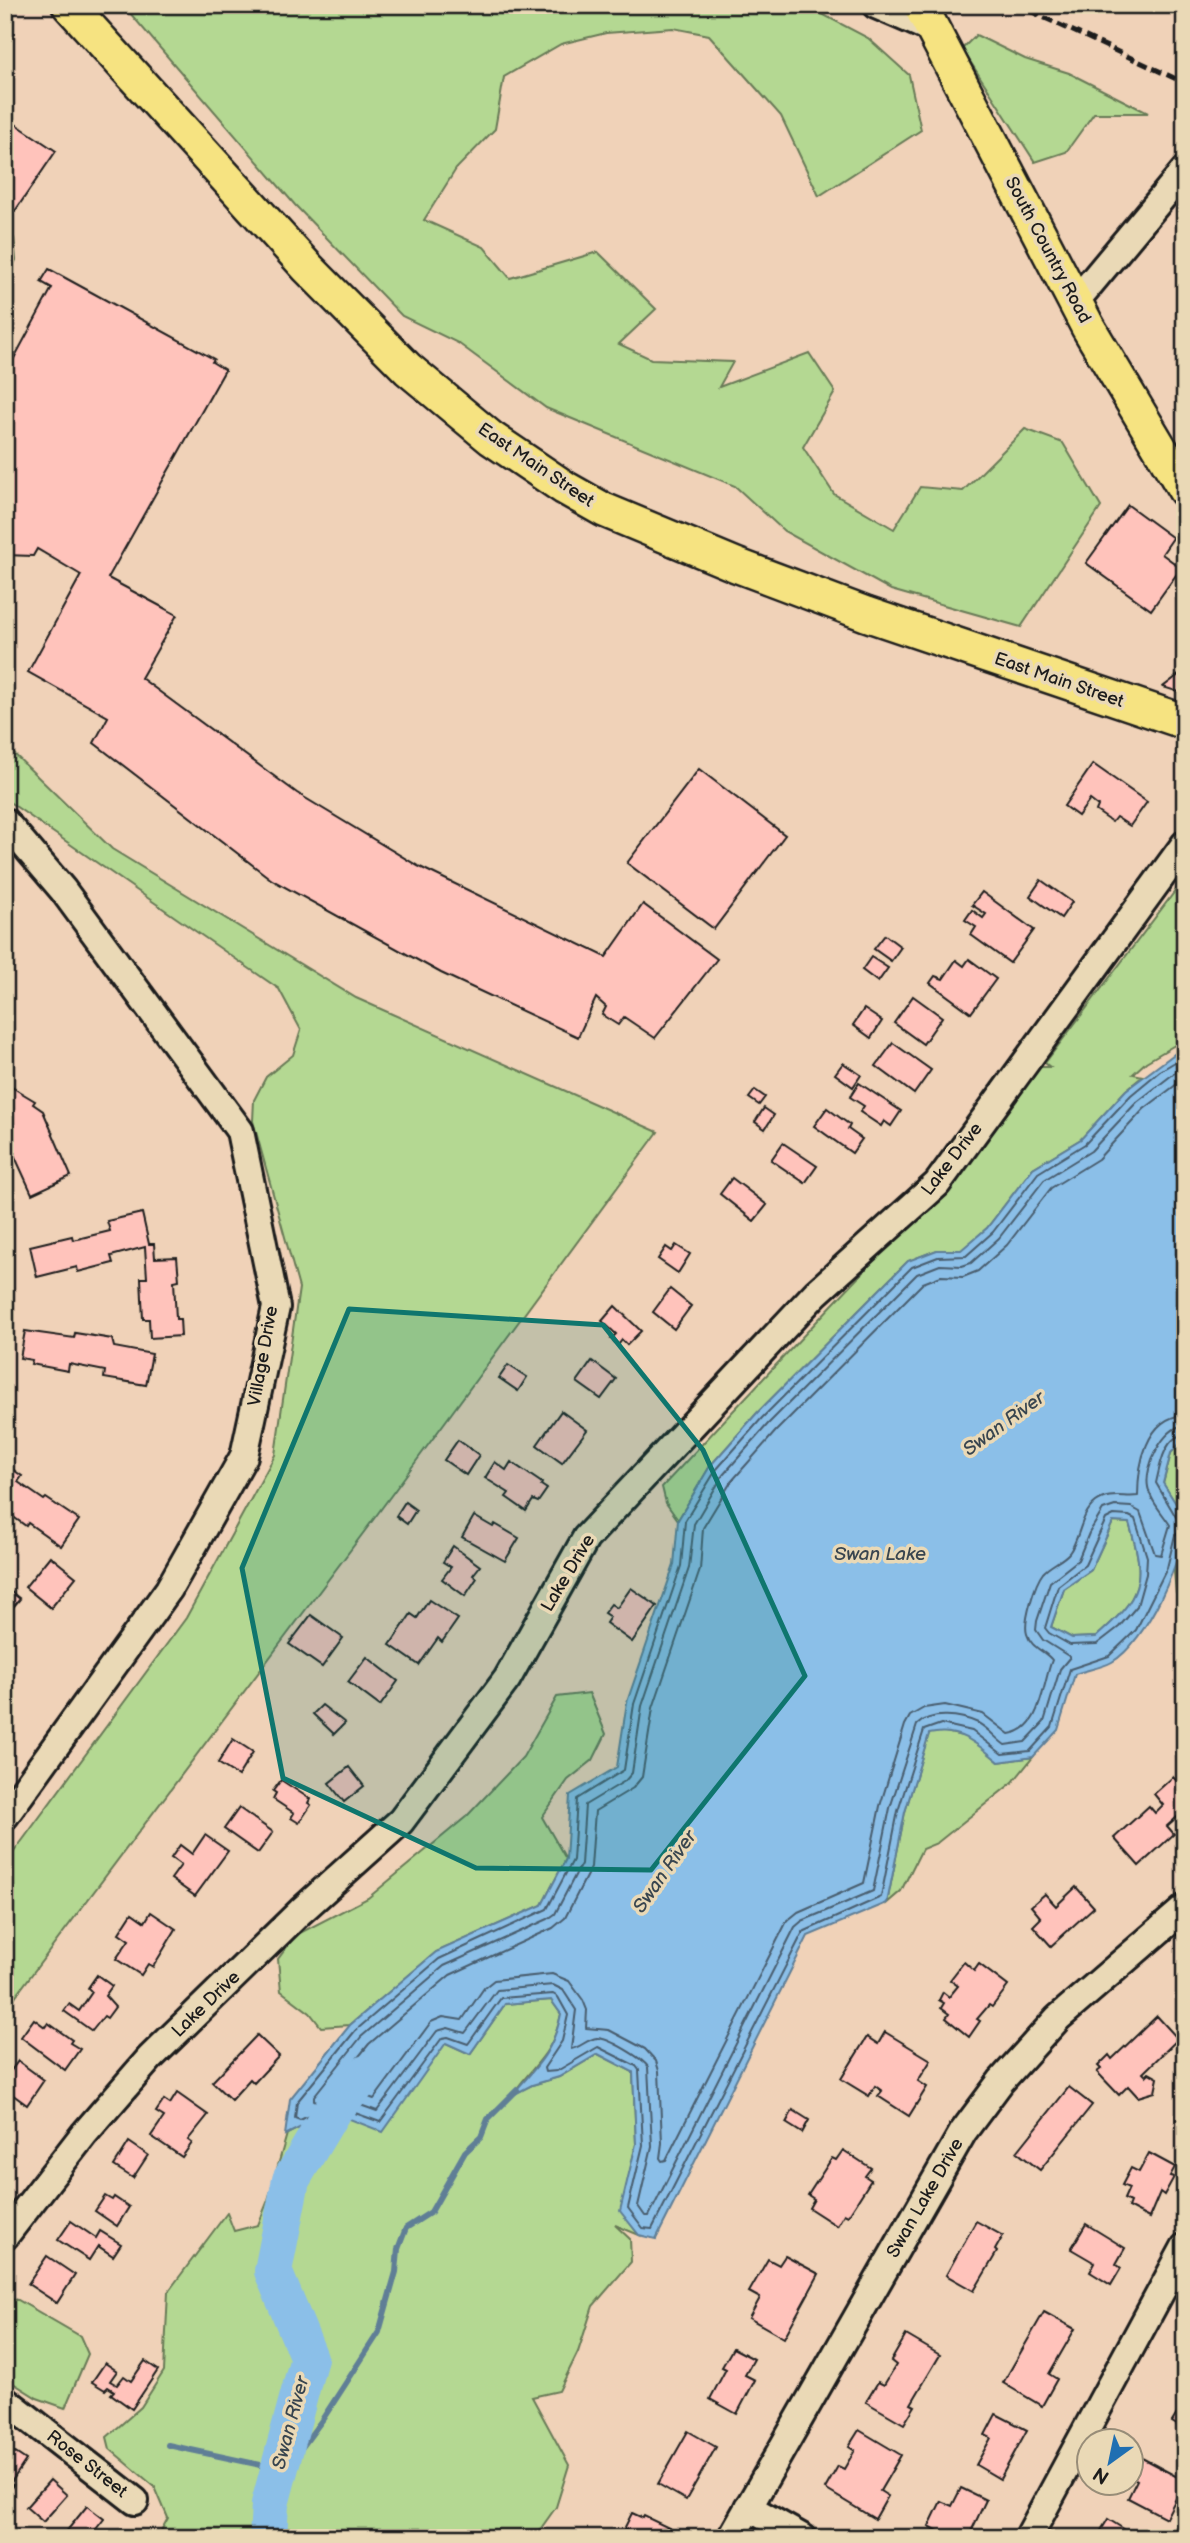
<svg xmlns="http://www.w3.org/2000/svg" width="1190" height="2543" viewBox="0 0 1190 2543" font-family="'Balsamiq Sans',sans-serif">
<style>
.green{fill:#b4d892;stroke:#687a57;stroke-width:2}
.water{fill:#8bbfe8;stroke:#5f7e96;stroke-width:2;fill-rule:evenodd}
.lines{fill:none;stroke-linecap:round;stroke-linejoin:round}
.shore{stroke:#485d6e;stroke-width:2}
.stream{stroke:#5f7e96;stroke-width:6}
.river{stroke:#8bbfe8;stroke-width:38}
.building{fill:#ffc3bb;stroke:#1c1c1c;stroke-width:2}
.minor-casing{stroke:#1c1c1c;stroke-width:32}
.major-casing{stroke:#1c1c1c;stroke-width:38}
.minor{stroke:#ead9b6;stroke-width:26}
.major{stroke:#f6e381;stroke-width:33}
.rail{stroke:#1c1c1c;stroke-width:5;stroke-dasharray:10 5;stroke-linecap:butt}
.marked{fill:#0f766e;fill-opacity:0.2;stroke:#0f766e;stroke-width:5;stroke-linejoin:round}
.labels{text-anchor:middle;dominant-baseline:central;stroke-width:7;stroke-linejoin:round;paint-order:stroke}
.street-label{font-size:18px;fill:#1c1c1c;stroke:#ead9b6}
.water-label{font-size:19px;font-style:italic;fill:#38454f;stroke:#ead9b6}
</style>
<rect width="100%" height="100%" fill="#f0d2b8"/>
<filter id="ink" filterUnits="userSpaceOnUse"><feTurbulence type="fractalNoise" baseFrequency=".0143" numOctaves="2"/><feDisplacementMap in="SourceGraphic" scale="14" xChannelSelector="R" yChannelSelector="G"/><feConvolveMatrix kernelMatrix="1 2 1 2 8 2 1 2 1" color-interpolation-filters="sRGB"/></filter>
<g filter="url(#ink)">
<g class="green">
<path d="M123,5H805L868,38L909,75L921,130L819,196L781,116L709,35L673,28L606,33L561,44L504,77L495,129L456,169L424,220L484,247L510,278L598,252L656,309L619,344L651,359L733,362L719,387L809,353L835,392L803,447L834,494L894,529L920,487L963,491L1025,429L1063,443L1101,507L1021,627L891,590L784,531L735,486L546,408L458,343L402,316L295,205Z"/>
<path d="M976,35L1025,59L1069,73L1148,113H1094L1066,152L1035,162L962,49Z"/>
<path d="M5,233L14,238L16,260L5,282Z"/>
<path d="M5,745L112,849L356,998L658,1132L373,1520L5,2010V1864L186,1618L275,1455L299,1288L253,1121L254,1100L266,1077L293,1055L301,1030L279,989L5,799Z"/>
<path d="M1185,878V1039L1146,1062L1133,1074L1143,1076L1126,1090L1081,1139L1033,1168L987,1228L961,1251L937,1250L908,1261L757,1413L710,1466L678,1520L666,1503L662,1487L818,1320L886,1248L932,1206L1037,1067H1050L1045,1063Z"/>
<path d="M1185,1438V1518L1163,1484L1171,1453Z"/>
<path d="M1113,1522L1129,1523C1147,1581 1142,1597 1096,1637L1072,1638L1051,1627L1064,1589L1091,1570Z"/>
<path d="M1185,1524V1603L1176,1593L1174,1571Z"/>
<path d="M589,1693L606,1734L593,1760L568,1780L542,1817L566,1859L542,1905L436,1952L350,2025L321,2027L310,2013L281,1991L278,1959L296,1935L368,1898L467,1816L523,1757L557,1697Z"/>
<path d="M941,1731L971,1738L999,1762L1033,1757L1013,1782L937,1843L922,1849L901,1891L887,1903L905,1812L929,1733Z"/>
<path d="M551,2000L561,2014C552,2057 535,2062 513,2094L532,2085L559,2077L598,2054L633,2072L636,2144L621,2211L639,2235L615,2225L630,2239L631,2262L593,2306L578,2352L559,2391L532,2397L569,2465L556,2507L534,2538H520L495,2530L490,2538H157L168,2518L155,2487L110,2449L107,2437L141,2407L164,2371L168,2292L227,2213L234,2231L258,2225L268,2200L287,2134L332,2111L446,2043L470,2054L505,2004Z"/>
<path d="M5,2299L18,2300L80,2336L88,2354L65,2408L37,2398L5,2378Z"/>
</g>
<path class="water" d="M1181,1049H1185V1438L1171,1453L1163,1483L1185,1518C1185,1557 1146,1643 1112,1662C1101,1668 1086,1670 1075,1674L1058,1730L1033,1757L999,1762C978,1744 959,1727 929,1734L905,1812L887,1903L808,1936L656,2239L639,2235L620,2211L636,2144L633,2072L598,2054L559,2077L532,2085L511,2096C536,2067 553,2053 561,2014L551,2000L505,2004L470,2054L446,2043L383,2132L332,2112L285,2135L290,2099L350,2025L436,1952L542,1905L566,1859L570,1795L617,1767L627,1702L674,1565L678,1520L710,1466L757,1413L908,1261L937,1250H961L987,1228L1033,1168L1081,1139L1126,1090ZM1113,1522L1129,1523C1147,1581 1142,1597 1096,1637L1072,1638L1051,1627L1064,1589L1091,1570Z"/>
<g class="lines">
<g class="shore">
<path d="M1185,1056L1160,1071L1131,1095L1085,1144L1038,1173L993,1232L966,1256L938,1257L912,1267L762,1418L716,1470L685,1521L681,1566L634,1704L624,1770L577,1799L573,1860L547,1909L439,1959L355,2031L297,2102L295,2118L300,2120L333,2105L380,2122L442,2038L448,2037L468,2044L501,1998L553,1994L558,1997L568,2015L562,2041L544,2068L545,2072L557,2071L598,2047L636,2066L639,2070L643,2145L628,2208L643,2228L652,2229L803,1932L881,1897L898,1811L924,1730L941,1724L972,1731L1002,1754L1030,1751L1052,1727L1070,1669L1109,1656L1136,1630L1167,1568L1175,1535L1179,1531H1185"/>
<path d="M1185,1065L1137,1102L1091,1151L1044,1180L999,1238L971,1263L962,1266L940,1265L917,1274L768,1424L723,1475L694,1524L689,1568L642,1706L632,1773L625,1781L585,1805L581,1864L555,1914L548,1919L444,1966L361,2037L314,2096V2100L317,2101L335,2096L377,2111L437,2031L448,2028L465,2033L497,1990L553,1985L563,1990L576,2010L571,2049C580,2048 587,2039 597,2038C609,2038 642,2058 648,2067L652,2146L638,2206L645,2216H649L795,1927L802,1921L873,1891L890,1808L917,1725C931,1711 961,1715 978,1723C988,1728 996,1739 1005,1745L1025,1742L1044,1722L1060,1669L1070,1657L1043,1640L1036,1630L1037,1621L1050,1582L1078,1560L1089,1533L1103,1510L1115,1506L1131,1507L1140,1512L1155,1554L1161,1555L1170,1525C1163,1514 1150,1500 1148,1487C1144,1467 1163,1427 1185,1425"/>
<path d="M1185,1078L1144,1109L1098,1159L1051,1188L1007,1245L978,1271L963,1277L941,1276L923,1283L776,1431L731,1482L703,1528L700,1570L653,1708L642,1777L633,1788L595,1811L591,1867L565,1918L553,1928L450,1975L369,2044L339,2081V2086L374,2099L431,2022L443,2017L462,2020L484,1988L494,1980L552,1974L569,1981L583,2000L587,2010L586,2028L609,2030L645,2049L656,2061L659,2071L662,2143L660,2158L662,2161L666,2160L787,1921L798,1912L864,1883L880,1806L905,1725L910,1716L924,1708L945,1705L983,1714L1009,1734C1042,1730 1042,1685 1052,1660C1044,1650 1031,1648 1027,1634C1023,1622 1035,1583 1043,1573C1050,1565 1062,1561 1069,1553C1080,1539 1080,1514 1096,1502C1109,1492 1124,1498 1138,1496C1138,1467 1145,1417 1185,1415"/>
<path d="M1185,1434C1164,1437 1160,1466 1156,1483L1176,1517L1185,1521"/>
<path d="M1114,1515L1129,1516L1135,1519L1147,1557L1146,1574L1137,1606L1119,1627L1097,1644L1070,1645L1049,1633L1045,1628L1058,1586L1085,1565L1106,1519Z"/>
</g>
<path class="stream" d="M168,2445L279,2469L294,2458L322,2420L379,2332L396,2272L398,2249L406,2228L431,2212L465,2152L481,2137L488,2119L517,2090"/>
<path class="river" d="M268,2538L270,2504L309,2358L273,2271L291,2180L332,2111L366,2074"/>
</g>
<g class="building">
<path d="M5,117L56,151L15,211L5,204Z"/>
<path d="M49,269L214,359L212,362L225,370L108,578L177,615L141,678L297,793L418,866L606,957L643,904L717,959L655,1038L624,1017L618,1025L602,1015L606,1007L596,998L578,1037L441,973L272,880L94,743L108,717L28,672L81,575L37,549L33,556L5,555V375L52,288L41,282Z"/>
<path d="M1128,505L1173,538L1162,554L1181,568L1151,610L1086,563Z"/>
<path d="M1185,670V694L1163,687Z"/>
<path d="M1093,764L1147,802L1130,826L1116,817L1112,822L1096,811L1098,806L1090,800L1078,816L1064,806Z"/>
<path d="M699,769L785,835L714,929L627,863Z"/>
<path d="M1041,880L1072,902L1061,918L1030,896Z"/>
<path d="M982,892L1034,930L1010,963L971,935L976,927L965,920L972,910L983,918L986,914L972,905Z"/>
<path d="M885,935L901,947L891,961L874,949Z"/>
<path d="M871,957L888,968L878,982L862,970Z"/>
<path d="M969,959L996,979L971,1013L930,983L935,976L943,979L956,960L964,966Z"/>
<path d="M913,996L942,1017L923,1044L894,1023Z"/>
<path d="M864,1009L882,1021L871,1038L853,1025Z"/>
<path d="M893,1043L931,1070L914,1094L876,1066Z"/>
<path d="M843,1063L861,1075L853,1087L835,1074Z"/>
<path d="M5,1083L35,1101L33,1104L43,1111L71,1176L32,1194L5,1135Z"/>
<path d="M859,1083L901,1111L891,1126L884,1121L881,1126L860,1112L864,1106L850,1097Z"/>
<path d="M755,1090L765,1097L759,1105L749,1098Z"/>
<path d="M764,1108L774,1115L765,1129L755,1122Z"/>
<path d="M827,1108L850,1125L848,1129L862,1139L852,1153L814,1126Z"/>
<path d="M783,1143L817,1166L805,1183L771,1160Z"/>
<path d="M732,1178L767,1205L754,1221L720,1194Z"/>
<path d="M142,1213L149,1244H154L155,1258L177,1257L179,1280L174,1281L176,1319H180L181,1336L150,1338L149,1319H143L141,1278H147L145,1247L111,1256L113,1263L78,1272L77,1267L37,1277L30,1246L72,1236L73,1240L110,1231L107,1221Z"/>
<path d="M676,1245L690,1254L678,1273L658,1259L666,1247L672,1251Z"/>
<path d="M670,1289L691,1306L674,1329L653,1312Z"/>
<path d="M615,1306L641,1331L627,1345L622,1340L618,1345L611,1339L616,1334L602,1321Z"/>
<path d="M25,1331L74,1338L75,1333L112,1339L114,1347L152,1354L146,1385L104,1378L105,1371L69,1364L68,1371L31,1364L32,1360L20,1358Z"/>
<path d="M592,1361L616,1379L601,1399L577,1382Z"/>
<path d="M508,1365L527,1377L518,1391L499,1378Z"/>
<path d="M561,1411L587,1430L562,1463L537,1445Z"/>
<path d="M458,1440L479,1455L466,1475L444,1460Z"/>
<path d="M495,1462L506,1470L511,1462L542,1483L541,1485L547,1489L538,1502L533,1500L526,1511L506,1497L509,1493L485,1478Z"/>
<path d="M5,1464L22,1476L18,1482L44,1500L46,1498L79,1520L61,1546L28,1523L26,1526L5,1511Z"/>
<path d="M405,1502L416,1510L407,1524L396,1516Z"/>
<path d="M474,1516L493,1527L495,1524L519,1538L505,1561L462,1537Z"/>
<path d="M453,1546L480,1566L473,1575L477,1578L465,1596L442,1579L451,1567L443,1562Z"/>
<path d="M50,1556L76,1577L51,1608L25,1587Z"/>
<path d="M5,1587L20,1599L5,1617Z"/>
<path d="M631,1588L657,1606L632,1642L606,1623L610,1617L604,1613L611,1604L617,1608Z"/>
<path d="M429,1600L458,1619L442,1642L438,1638L419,1665L390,1645L411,1614L417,1618Z"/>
<path d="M311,1615L343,1638L322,1667L289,1644Z"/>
<path d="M367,1657L398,1681L380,1706L348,1682Z"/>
<path d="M322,1705L345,1723L334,1734L313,1714Z"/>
<path d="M233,1739L253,1752L238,1776L218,1763Z"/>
<path d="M349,1767L364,1786L344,1802L329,1783Z"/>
<path d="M1173,1777L1185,1790V1810L1167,1826L1174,1834L1139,1866L1114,1838L1149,1806L1155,1813L1163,1805L1154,1794Z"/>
<path d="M281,1780L310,1799L308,1803L311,1805L299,1823L291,1818L294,1813L273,1799L276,1793L273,1791Z"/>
<path d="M239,1808L273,1832L258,1853L224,1829Z"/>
<path d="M205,1835L228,1851L195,1896L171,1879L181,1865L171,1858L180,1845L192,1854Z"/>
<path d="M1076,1887L1094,1907L1051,1946L1033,1926L1041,1918L1031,1906L1045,1894L1056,1906Z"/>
<path d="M151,1912L176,1929L153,1967L148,1964L141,1975L116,1959L129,1940L119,1933L132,1913L145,1922Z"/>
<path d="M964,1962L974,1971L979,1964L1008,1986L992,2007L989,2005L977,2019L980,2021L969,2037L946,2018L949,2014L941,2008L944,2003L939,2000L943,1992L949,1997L958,1986L950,1980Z"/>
<path d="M97,1975L112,1986L105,1996L115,2007L107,2018L104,2016L92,2031L64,2011L69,2004L79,2011L92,1992L88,1988Z"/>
<path d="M1157,2016L1178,2039L1143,2073L1146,2076L1149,2073L1158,2078L1155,2092L1138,2097L1128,2086L1119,2095L1097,2072L1101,2069L1098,2066L1109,2055L1112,2059Z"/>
<path d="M34,2019L45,2027L48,2023L72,2040L70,2043L80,2049L65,2070L21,2037Z"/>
<path d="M885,2032L931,2060L918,2081L927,2087L909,2116L878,2096L882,2091L875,2086L869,2096L841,2079L867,2037L878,2044Z"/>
<path d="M257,2035L279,2056L254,2083L250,2079L231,2100L212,2082Z"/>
<path d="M18,2061L44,2080L27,2105L5,2089V2079Z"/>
<path d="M1069,2087L1092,2105L1040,2170L1017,2152Z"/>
<path d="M177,2093L208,2115L188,2140L192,2143L182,2157L151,2136L164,2117L156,2112L164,2100L170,2104Z"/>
<path d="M793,2110L809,2120L802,2133L786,2123Z"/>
<path d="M129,2142L148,2155L133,2178L114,2166Z"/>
<path d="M843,2150L871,2168L865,2176L871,2180L848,2216L844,2214L837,2226L809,2208L814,2199L808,2195L832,2158L836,2160Z"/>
<path d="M1149,2153L1175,2167L1170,2176L1174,2177L1164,2195L1160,2192L1149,2218L1128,2207L1130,2202L1124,2199L1129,2188L1122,2185L1131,2168L1139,2172Z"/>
<path d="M105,2196L112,2200L114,2197L129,2207L117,2226L95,2211Z"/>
<path d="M71,2221L96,2238L100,2231L121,2244L113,2256L98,2246L89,2260L58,2240Z"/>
<path d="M976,2221L1003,2236L995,2250L997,2252L974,2291L946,2275Z"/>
<path d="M1086,2224L1125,2248L1116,2264L1121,2268L1111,2285L1090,2272L1095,2263L1071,2249Z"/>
<path d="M47,2256L75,2275L57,2303L28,2284Z"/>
<path d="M785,2256L819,2274L784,2338L749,2318L760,2298L749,2292L768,2259L779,2265Z"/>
<path d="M1044,2312L1075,2329L1049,2374L1057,2379L1042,2406L1003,2383Z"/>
<path d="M906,2335L940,2355L911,2404L915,2406L904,2424L866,2402L878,2382L884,2385L896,2365L891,2361Z"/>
<path d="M733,2348L754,2359L745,2375L755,2380L737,2414L710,2399L726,2369L722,2367Z"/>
<path d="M145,2361L158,2370L132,2409L111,2394L114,2391L108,2387L105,2390L92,2382L105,2363L117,2371L110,2381L117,2385L124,2376L131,2381Z"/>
<path d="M1185,2401V2430L1172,2422Z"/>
<path d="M996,2414L1027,2430L1000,2479L976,2465L991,2438L985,2435Z"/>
<path d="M859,2430L901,2455L880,2491L888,2496L875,2519L825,2489L838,2466L844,2469L855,2450L849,2446Z"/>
<path d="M688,2431L716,2447L686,2500L658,2484Z"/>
<path d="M5,2446L26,2460L10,2484L13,2485L5,2496Z"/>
<path d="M1140,2457L1185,2481L1166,2518L1128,2498L1137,2480L1130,2476Z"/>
<path d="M50,2480L67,2495L43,2522L26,2507Z"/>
<path d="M961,2488L986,2500L968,2538H951L929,2526L941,2501L952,2506Z"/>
<path d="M87,2506L104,2519L89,2538H61Z"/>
<path d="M632,2513L643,2518L644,2516L671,2529L667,2538H632L634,2534L624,2529Z"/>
<path d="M1108,2519L1127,2531L1123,2538L1097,2537Z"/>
</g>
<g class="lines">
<g class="minor-casing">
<g id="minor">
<path d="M876,5L934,30"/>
<path d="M1075,302L1185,170"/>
<path d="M5,822L63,890L240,1131L276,1307L244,1456L169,1589L5,1816"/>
<path d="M5,2236L84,2134L150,2058L301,1911L401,1821L507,1679L586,1538L816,1293L937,1184L1185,844"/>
<path d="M5,2400L135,2501"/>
<path d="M748,2507L803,2538"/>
<path d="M731,2538L963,2132L1001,2081L1058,2018L1185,1908"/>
<path d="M1028,2538L1185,2247"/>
</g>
</g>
<g class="major-casing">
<g id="major">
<path d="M69,5L308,268L408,369L491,438L565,488L604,510L736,565L866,614L1185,722"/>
<path d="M920,5L1088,327L1185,490"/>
</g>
</g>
<use href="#minor" class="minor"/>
<use href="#major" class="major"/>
<path class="rail" d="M1017,5L1185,83"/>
</g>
</g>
<path class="marked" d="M349,1309L603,1325L703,1450L805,1676L651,1870L476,1868L283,1778L242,1568Z"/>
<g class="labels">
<g class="street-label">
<text transform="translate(1048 250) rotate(62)">South Country Road</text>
<text transform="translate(536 465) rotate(34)">East Main Street</text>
<text transform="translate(1059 680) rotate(19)">East Main Street</text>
<text transform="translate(952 1159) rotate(-52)">Lake Drive</text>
<text transform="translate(263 1356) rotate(-80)">Village Drive</text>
<text transform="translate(568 1573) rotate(-59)">Lake Drive</text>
<text transform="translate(206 2004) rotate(-44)">Lake Drive</text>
<text transform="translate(925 2198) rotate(-60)">Swan Lake Drive</text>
<text transform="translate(87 2464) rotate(38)">Rose Street</text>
</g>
<g class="water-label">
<text transform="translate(1004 1424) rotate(-36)">Swan River</text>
<text x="880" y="1554">Swan Lake</text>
<text transform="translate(665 1872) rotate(-55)">Swan River</text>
<text transform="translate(291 2423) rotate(-75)">Swan River</text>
</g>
</g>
<rect width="1190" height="2543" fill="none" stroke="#ead9b6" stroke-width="28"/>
<rect x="14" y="14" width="1162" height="2515" fill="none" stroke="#1c1c1c" stroke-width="2.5" filter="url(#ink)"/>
<g transform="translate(1110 2462) rotate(213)"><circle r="33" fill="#ead9b6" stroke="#988d78" stroke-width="2"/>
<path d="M0-5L12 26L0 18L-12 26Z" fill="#1f6fb2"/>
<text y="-10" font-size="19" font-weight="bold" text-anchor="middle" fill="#1c1c1c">N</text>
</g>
</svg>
